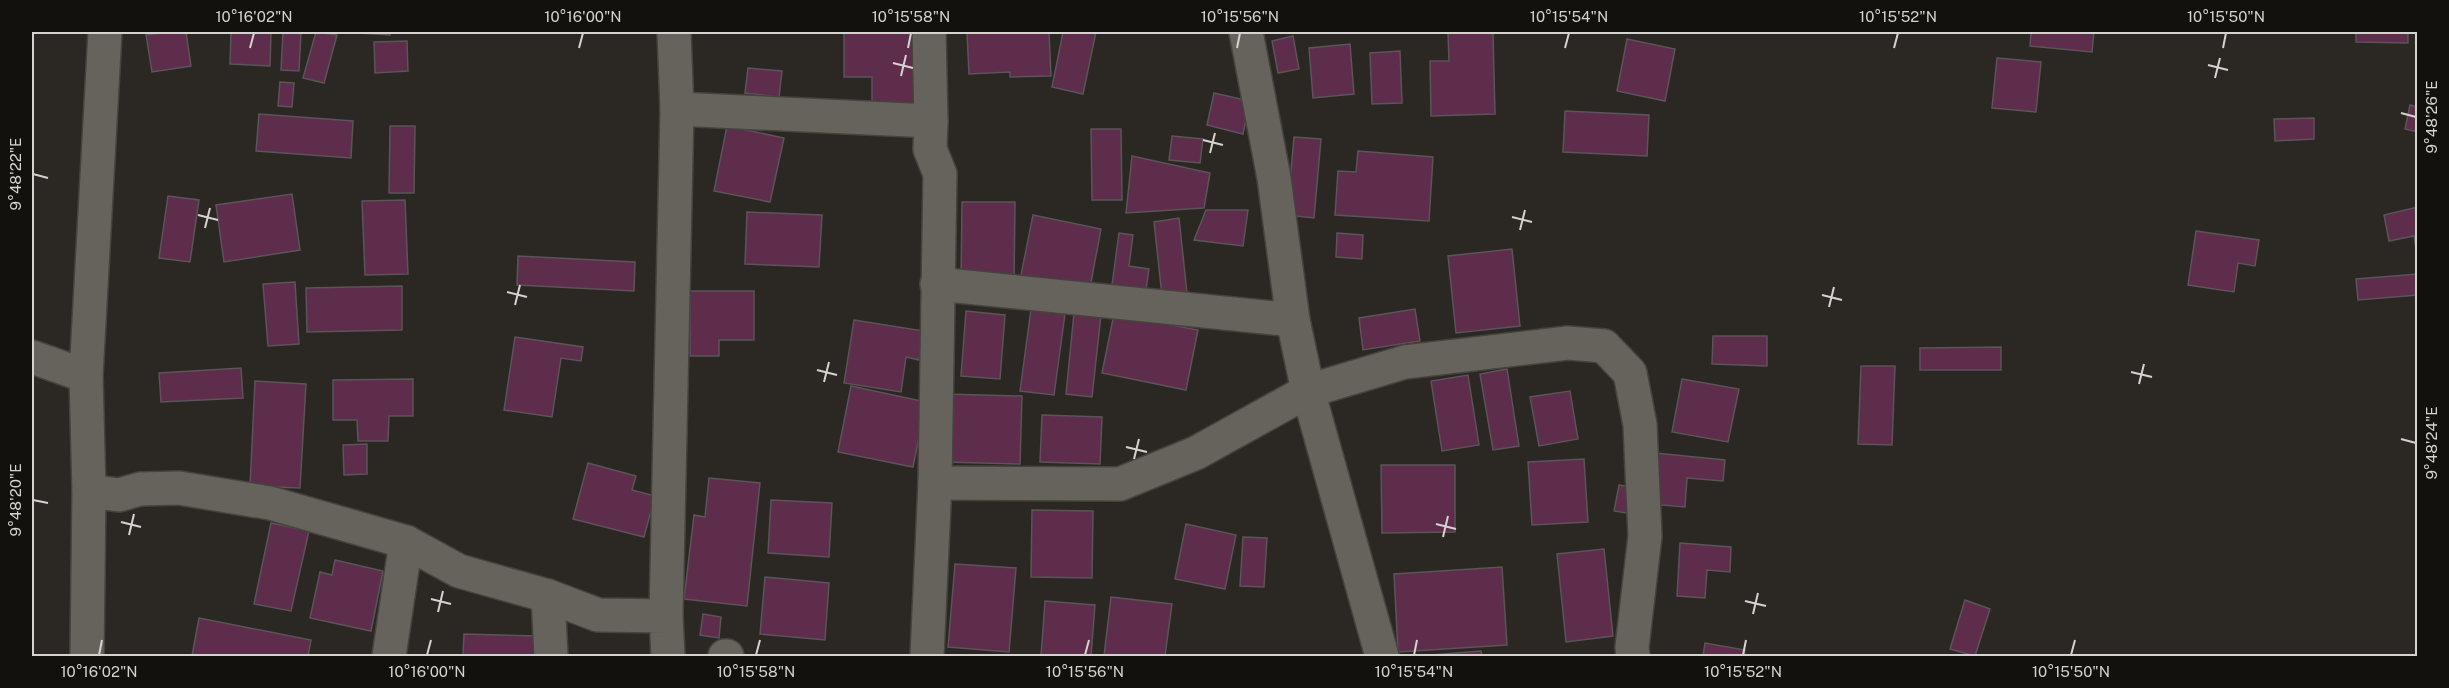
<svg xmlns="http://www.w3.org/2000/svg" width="2449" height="688" viewBox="0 0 2449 688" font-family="'Public Sans',sans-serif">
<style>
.building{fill:#5e2d4c;stroke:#5b5458;stroke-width:1.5}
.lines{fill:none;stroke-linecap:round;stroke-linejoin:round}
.minor-casing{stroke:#45433e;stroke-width:36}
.minor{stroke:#66635c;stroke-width:33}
.ticks{fill:none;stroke:#d5d3cf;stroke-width:2}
.neatline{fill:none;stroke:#d5d3cf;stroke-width:2}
.ticks-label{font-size:15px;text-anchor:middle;fill:#d5d3cf}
</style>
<rect width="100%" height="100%" fill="#2b2722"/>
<g class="building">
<path d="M168,32H186L191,66L152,72L146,35Z"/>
<path d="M231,32H271L270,66L230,64Z"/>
<path d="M273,32H301L299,71L281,70L283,32Z"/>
<path d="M316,32L337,35L324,83L303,78Z"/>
<path d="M359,32H390V35L359,33Z"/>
<path d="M844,32H916L917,104H872V77H844Z"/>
<path d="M967,32H1049L1051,76L1010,77V72L969,74Z"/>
<path d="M1063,32H1096L1083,94L1052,87Z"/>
<path d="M1493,32L1495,114L1431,116L1430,61H1449L1448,33Z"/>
<path d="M2031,32H2094L2092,52L2030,46Z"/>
<path d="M2356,32H2408V43L2356,42Z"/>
<path d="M1293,36L1299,69L1278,73L1272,41Z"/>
<path d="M1627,39L1675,49L1665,101L1617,91Z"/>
<path d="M407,41L408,71L375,73L374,42Z"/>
<path d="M1350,44L1354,94L1313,98L1309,48Z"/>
<path d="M1400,51L1402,103L1372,104L1370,53Z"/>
<path d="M1997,58L2041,62L2036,112L1992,108Z"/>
<path d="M748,68L782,71L779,97L745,93Z"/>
<path d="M280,82L294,83L292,107L278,106Z"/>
<path d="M1214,93L1250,101L1243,134L1207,125Z"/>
<path d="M2410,105L2418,107V132L2405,129Z"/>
<path d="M1565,111L1649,115L1647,156L1563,152Z"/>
<path d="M259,114L353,121L351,158L256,151Z"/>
<path d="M2314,118V139L2275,141L2274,119Z"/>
<path d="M390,126H415L414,193H389Z"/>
<path d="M727,126L784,138L770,202L714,191Z"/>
<path d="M1091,129H1121L1122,200H1092Z"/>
<path d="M1172,136L1203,139L1200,163L1169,160Z"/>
<path d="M1294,137L1321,139L1314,218L1287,215Z"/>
<path d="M1358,151L1433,157L1429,221L1335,215L1338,171L1356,172Z"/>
<path d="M1132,156L1210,173L1204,208L1126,213Z"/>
<path d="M292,194L300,250L224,262L216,205Z"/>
<path d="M168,196L199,200L190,262L159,258Z"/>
<path d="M405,200L408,274L365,275L362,201Z"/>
<path d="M962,202H1015L1014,282L961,281Z"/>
<path d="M2418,207V255H2417L2414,236L2389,241L2384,215Z"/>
<path d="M1206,210H1248L1243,246L1194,240Z"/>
<path d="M747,212L822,215L819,267L745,264Z"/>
<path d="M1033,215L1101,229L1089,293L1020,280Z"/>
<path d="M1179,218L1187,293L1162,296L1154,222Z"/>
<path d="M2196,231L2259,240L2255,266L2238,263L2234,292L2188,285Z"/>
<path d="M1119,233L1133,235L1129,266L1149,269L1146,290L1112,285Z"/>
<path d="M1337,233L1363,235L1362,259L1336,257Z"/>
<path d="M1512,249L1520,326L1456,333L1448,256Z"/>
<path d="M518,256L635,262L634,291L517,285Z"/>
<path d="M2418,274V295L2358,300L2356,279Z"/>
<path d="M295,282L299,344L268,346L263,284Z"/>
<path d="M402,286V330L307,332L306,288Z"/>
<path d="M690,291H754V340H719V356H690Z"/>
<path d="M1031,309L1065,314L1054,395L1020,391Z"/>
<path d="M1415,309L1420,341L1363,350L1359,318Z"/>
<path d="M966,311L1005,315L1000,379L961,376Z"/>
<path d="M1074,313L1101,315L1092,397L1066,394Z"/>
<path d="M1114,314L1198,330L1186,390L1102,373Z"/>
<path d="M854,320L924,331L919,360L906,357L901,392L844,383Z"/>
<path d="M1713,336H1767V366L1712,364Z"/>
<path d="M515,337L583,347L581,361L561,358L552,417L504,410Z"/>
<path d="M2001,347V370H1920V348Z"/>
<path d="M1861,366H1895L1892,445L1858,444Z"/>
<path d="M241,368L243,398L161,402L159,373Z"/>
<path d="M1507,369L1519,446L1493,450L1480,374Z"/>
<path d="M1468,375L1479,445L1442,451L1431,381Z"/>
<path d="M413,379V416H389L388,441H358L357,420H333V380Z"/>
<path d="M1682,379L1739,389L1728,442L1672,432Z"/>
<path d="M255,381L306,384L300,488L250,486Z"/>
<path d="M851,386L926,402L913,467L838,452Z"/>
<path d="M1570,391L1578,439L1539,446L1530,397Z"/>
<path d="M946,394L1022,396L1020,464L944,462Z"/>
<path d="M1042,415L1102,417L1100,464L1040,462Z"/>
<path d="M367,444V474L344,475L343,445Z"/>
<path d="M1655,453L1725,460L1723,481L1687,478L1685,507L1650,504Z"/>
<path d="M1584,459L1588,522L1532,525L1528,462Z"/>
<path d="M588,463L636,476L632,490L655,496L644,537L573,519Z"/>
<path d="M1381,465H1455V532L1382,533Z"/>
<path d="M709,478L760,483L747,606L684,599L694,515L705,517Z"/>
<path d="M1619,485L1637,488L1632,514L1614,511Z"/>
<path d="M771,500L832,503L829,557L768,553Z"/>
<path d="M1032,510L1093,511L1092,578L1031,577Z"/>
<path d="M271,523L309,531L291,611L254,604Z"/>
<path d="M1186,524L1236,535L1225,589L1175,579Z"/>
<path d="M1243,537L1267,538L1264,587L1240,586Z"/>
<path d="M1680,543L1731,547L1730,572L1707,570L1705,598L1677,596Z"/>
<path d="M1604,549L1613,636L1566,642L1557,554Z"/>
<path d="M335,560L383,571L371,631L310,618L320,572L332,575Z"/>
<path d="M955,564L1016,568L1009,652L948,647Z"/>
<path d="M1502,567L1507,645L1398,652L1394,574Z"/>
<path d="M765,577L829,583L825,640L760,634Z"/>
<path d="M1111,597L1172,604L1165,656H1104Z"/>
<path d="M1965,600L1990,609L1975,656L1950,649Z"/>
<path d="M1045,601L1095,605L1091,656H1041Z"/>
<path d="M703,614L721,617L719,638L700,635Z"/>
<path d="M199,618L311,640L308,656H192Z"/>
<path d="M464,634L537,636L536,656H463Z"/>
<path d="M1705,643L1745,650L1744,656H1703Z"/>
<path d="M1481,651L1482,656H1418Z"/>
</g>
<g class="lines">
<g class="minor-casing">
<g id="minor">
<path d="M929,32L931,121"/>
<path d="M1246,32L1274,178L1293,320L1308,391L1382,656"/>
<path d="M677,109L931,121L930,149L940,174L935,483L927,656"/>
<path d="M937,284L1293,320"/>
<path d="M32,357L86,376"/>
<path d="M935,483L1120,484L1196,453L1308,391L1405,362L1568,343L1604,346L1630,373L1640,425L1645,536L1632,647L1633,656"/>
<path d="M89,491L119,495L140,489L179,488L270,503L406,542L459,571L548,596L598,615L666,616L668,656"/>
<path d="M548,596L551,656"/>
<path d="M666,616L677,109L674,32"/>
<path d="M87,656L89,491L86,376L105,32"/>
<path d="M389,656L406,542"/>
<path d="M725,656H727"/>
</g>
</g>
<use href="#minor" class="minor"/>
</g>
<path class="ticks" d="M250,48L254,33M579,48L583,33M908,48L911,33M1237,48L1240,33M1565,48L1569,33M1894,48L1898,33M2223,48L2226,33M893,63L913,68M2208,65L2228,70M901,76L906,55M2215,78L2220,58M2401,113L2416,117M1203,140L1223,145M1210,153L1215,133M33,174L48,178M198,215L218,220M1512,217L1532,222M205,228L210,208M1520,230L1525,210M507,292L527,297M1822,295L1842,300M515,305L520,285M1829,307L1834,287M817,370L837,375M2131,372L2152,377M824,382L829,362M2139,384L2144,364M2401,439L2416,443M1126,447L1147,452M1134,459L1139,439M33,500L48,503M121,522L141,527M1436,524L1456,529M129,535L134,514M1443,537L1448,516M431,599L451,604M1745,601L1766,606M438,612L443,591M1753,614L1758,593M99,655L102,640M427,655L431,640M756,655L760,640M1085,655L1089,640M1414,655L1417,640M1743,655L1746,640M2071,655L2075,640"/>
<rect width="2449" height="688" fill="none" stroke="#12110e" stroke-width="66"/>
<rect x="33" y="33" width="2383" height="622" class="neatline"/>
<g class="ticks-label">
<text x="254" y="22">10°16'02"N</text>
<text x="583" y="22">10°16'00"N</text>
<text x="911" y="22">10°15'58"N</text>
<text x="1240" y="22">10°15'56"N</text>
<text x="1569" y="22">10°15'54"N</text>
<text x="1898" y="22">10°15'52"N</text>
<text x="2226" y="22">10°15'50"N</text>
<text transform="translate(2432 117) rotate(-90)" y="5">9°48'26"E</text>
<text transform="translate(16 174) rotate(-90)" y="5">9°48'22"E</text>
<text transform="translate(2432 443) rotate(-90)" y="5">9°48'24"E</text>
<text transform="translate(16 500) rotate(-90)" y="5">9°48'20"E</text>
<text x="99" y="677">10°16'02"N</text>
<text x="427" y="677">10°16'00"N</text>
<text x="756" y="677">10°15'58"N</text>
<text x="1085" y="677">10°15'56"N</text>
<text x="1414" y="677">10°15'54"N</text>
<text x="1743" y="677">10°15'52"N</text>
<text x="2071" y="677">10°15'50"N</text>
</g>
</svg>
